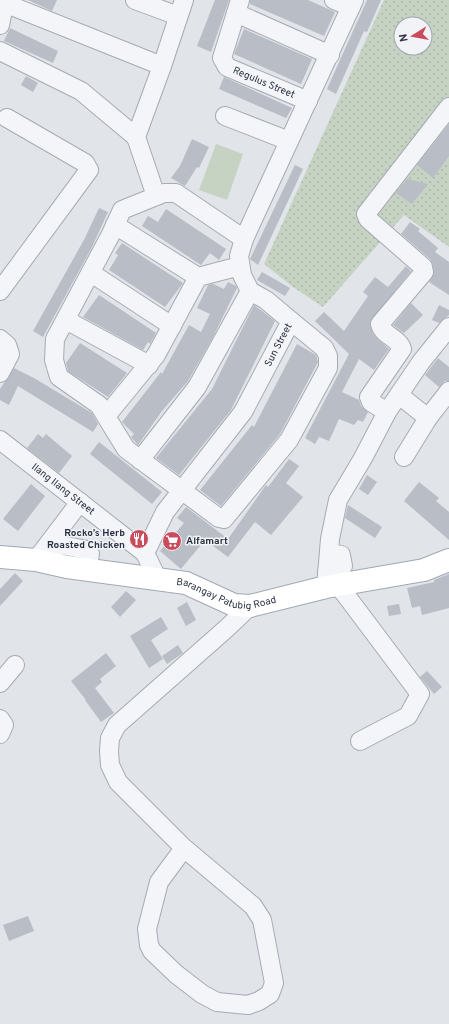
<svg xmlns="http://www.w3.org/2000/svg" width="449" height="1024" viewBox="0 0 449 1024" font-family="Overpass,sans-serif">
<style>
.grass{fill:url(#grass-dots);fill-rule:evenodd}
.garden{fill:#c6d3c3}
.building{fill:#b9bdc6}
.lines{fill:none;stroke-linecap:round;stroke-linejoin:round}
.minor-casing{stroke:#a6abb3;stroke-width:20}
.major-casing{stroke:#a1a8b5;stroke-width:24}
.minor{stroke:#f4f5f8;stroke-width:18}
.major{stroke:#fff;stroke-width:22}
.labels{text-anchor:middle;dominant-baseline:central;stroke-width:3;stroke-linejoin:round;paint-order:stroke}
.street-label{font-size:10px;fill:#2a3241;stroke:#f1f3f7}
.poi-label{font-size:10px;font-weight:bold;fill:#2a3241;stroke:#f1f3f7;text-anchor:end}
</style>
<defs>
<pattern id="grass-dots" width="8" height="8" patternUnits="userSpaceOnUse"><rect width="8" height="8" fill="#c6d3c3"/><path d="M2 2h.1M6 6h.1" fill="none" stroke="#aab6a9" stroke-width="1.8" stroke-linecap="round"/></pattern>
</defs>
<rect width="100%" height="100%" fill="#e1e4e9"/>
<path class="grass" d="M384,0H449V247L404,215L323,307L293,287L264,264ZM401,24H425V48H401Z"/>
<path class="garden" d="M216,144L243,154L227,200L199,190Z"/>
<g class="building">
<path d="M28,0H57L52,11Z"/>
<path d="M215,0H229L211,52L197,46Z"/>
<path d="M250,0H308L335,12L324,36L250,4Z"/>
<path d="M367,0H381L367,32L364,31L336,94L327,89Z"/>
<path d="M10,28L58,51L53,63L4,41Z"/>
<path d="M244,29L312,59L301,84L234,54Z"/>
<path d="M26,76L38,83L33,92L21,85Z"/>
<path d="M224,77L292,108L286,118L219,89Z"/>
<path d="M449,124V156L433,178L417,165Z"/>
<path d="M192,139L209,147L199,168L197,167L185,186L171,178L180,166Z"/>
<path d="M295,165L303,169L258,265L250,259Z"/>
<path d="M407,179L428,184L412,204L396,193Z"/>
<path d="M99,208L108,212L92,247L43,337L33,331L85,238Z"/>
<path d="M166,209L226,249L219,260L210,253L201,265L142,226L148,216L158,222Z"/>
<path d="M410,222L420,229L418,231L438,248L435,252L449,262V295L429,282L434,274L433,265L430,259L401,234Z"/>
<path d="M122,243L183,283L165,307L109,270L118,255L115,253Z"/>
<path d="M406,266L411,271L370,322L373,334L389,349L374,370L359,359L342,392L359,400L361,406L368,412L363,422L358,420L354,425L339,419L329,441L319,437L315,444L305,438L349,354L315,321L324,312L344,331L368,296L363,292L375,277L388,287Z"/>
<path d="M262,272L290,288L285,296L257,280Z"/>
<path d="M228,282L236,286L237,288L212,339L188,381L162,411L138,445L131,437L134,434L122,422L161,372L162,374L189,325L201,332L210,314L197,308L208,285L213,284L224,289Z"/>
<path d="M99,295L156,333L150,344L148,342L143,350L83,317Z"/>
<path d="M411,303L423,315L404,333L393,325Z"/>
<path d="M254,305L275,321L231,410L179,475L156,458L212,389Z"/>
<path d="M439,305L449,310V315L439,323L432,320Z"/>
<path d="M80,343L127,373L108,397L68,371L66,363Z"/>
<path d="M297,344L316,355L318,362L280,434L221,506L200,490L252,425L254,427Z"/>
<path d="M438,358L449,367V381H445L439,387L425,375Z"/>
<path d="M14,368L34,378L92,413L98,424L93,432L18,386L9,405L0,400V389Z"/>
<path d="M38,434L43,438L46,434L72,456L59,473L27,448Z"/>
<path d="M99,442L162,492L152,504L90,454Z"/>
<path d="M289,459L299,466L286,483L303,497L271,535L255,522L228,557L205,540L181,569L160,551L184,523L177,518L186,507L228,539L266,485L268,487Z"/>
<path d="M367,475L377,482L368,495L359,489Z"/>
<path d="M419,482L439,498L436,501L449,512V540L404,501Z"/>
<path d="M31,484L45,496L18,531L3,519Z"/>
<path d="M348,505L382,527L375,538L345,518Z"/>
<path d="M15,573L23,581L0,606V589Z"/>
<path d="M449,574V608L422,615L420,606L412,608L407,588L434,582V580Z"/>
<path d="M126,591L136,600L120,617L111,607Z"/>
<path d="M187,602L196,620L186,626L177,608Z"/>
<path d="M399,604L401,614L389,616L387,606Z"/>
<path d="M161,617L168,629L151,640L163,659L149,668L130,636Z"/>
<path d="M178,645L183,653L167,664L162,656Z"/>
<path d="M106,653L116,666L100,679L102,682L95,688L114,713L101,722L85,700H86L71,681Z"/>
<path d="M427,671L442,687L434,694L420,677Z"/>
<path d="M28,916L34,931L9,941L3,925Z"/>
</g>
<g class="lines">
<g class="minor-casing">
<g id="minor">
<path d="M135,0L178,16"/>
<path id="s1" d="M240,0L222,58L227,67L308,101"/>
<path d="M334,0L351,7"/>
<path d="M4,3L162,66"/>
<path d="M236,13L330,55"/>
<path d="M0,25L5,0"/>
<path d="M0,51L81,91L136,137"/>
<path d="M225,116L289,141"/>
<path d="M156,196L136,137L162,66L184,0"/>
<path d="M115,225L198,277"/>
<path d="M244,239L176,193H164L122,210L111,234L55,339L54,360L59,377L99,405L126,449L219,518L224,519L289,440L328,368V356L324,348L291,321"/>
<path d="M91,273L172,326"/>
<path d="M0,291L89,170L85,163L7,118"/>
<path d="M66,320L149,365"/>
<path d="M0,339L7,345L10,354L0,373"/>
<path d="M399,395L428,418"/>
<path d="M387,412L371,402L369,397L402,349C399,338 382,335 380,324L424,272L423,267L368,219L366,214L449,107"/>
<path d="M107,415L156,355L198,277L240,266"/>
<path id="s2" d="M0,440L145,553"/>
<path d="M404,457L428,418L449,391"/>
<path d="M140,460L197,387L250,291"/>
<path d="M36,560L80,502"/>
<path d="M49,562L56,548L61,545L87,550L90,554L87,570"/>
<path d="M327,572L343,566L341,555L329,553"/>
<path id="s3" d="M157,578L145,553L165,512L243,412L291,321L266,300L250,291L242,275L239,256L244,239L354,0"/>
<path d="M337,586L345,594L420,694L408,716L360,741"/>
<path d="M326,587L330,539L338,500L363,458L387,412L421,362L449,327"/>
<path d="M0,683L15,665"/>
<path d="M0,719L4,725L0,734"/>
<path d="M184,848L159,882L147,929L149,945L152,951L176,974L202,994L217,1002L248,1005L259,1001L270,994L274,983L262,920L253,906L184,848L118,782L110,765L109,751L110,738L117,725L227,628L250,606"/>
</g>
</g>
<g class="major-casing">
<g id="major">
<path id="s4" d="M0,557L36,560L67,567L186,583L234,605L250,606L326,587L424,570L449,560"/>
</g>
</g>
<use href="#minor" class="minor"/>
<use href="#major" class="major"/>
</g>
<defs>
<g id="restaurant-disc" transform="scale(1)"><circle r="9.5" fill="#ca4b5b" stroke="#f1f3f7"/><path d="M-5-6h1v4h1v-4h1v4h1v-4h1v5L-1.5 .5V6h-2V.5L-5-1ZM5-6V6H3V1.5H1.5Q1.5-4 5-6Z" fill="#fff"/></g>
<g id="supermarket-disc" transform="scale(1)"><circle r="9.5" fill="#ca4b5b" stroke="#f1f3f7"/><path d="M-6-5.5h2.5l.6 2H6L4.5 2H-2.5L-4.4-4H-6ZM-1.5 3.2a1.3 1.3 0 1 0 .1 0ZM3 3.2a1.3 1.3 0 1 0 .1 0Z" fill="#fff"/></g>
</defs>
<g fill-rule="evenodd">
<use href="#restaurant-disc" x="139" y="539"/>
<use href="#supermarket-disc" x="172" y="541"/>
</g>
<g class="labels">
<g class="street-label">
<text stroke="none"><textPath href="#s1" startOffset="111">Regulus Street</textPath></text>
<text stroke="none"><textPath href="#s3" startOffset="276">Sun Street</textPath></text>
<text stroke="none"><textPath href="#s2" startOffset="80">Ilang Ilang Street</textPath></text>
<text stroke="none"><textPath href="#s4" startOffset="231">Barangay Patubig Road</textPath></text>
</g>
<g class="poi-label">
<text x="125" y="533">Rocko’s Herb<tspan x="125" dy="12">Roasted Chicken</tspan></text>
<text x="186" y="541" text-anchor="start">Alfamart</text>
</g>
</g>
<g transform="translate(413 36) rotate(259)"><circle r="19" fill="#f1f3f7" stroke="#a1a6ae"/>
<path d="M0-3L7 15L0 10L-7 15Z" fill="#ca4b5b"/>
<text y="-6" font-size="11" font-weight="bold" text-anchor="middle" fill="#2a3241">N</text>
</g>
</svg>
